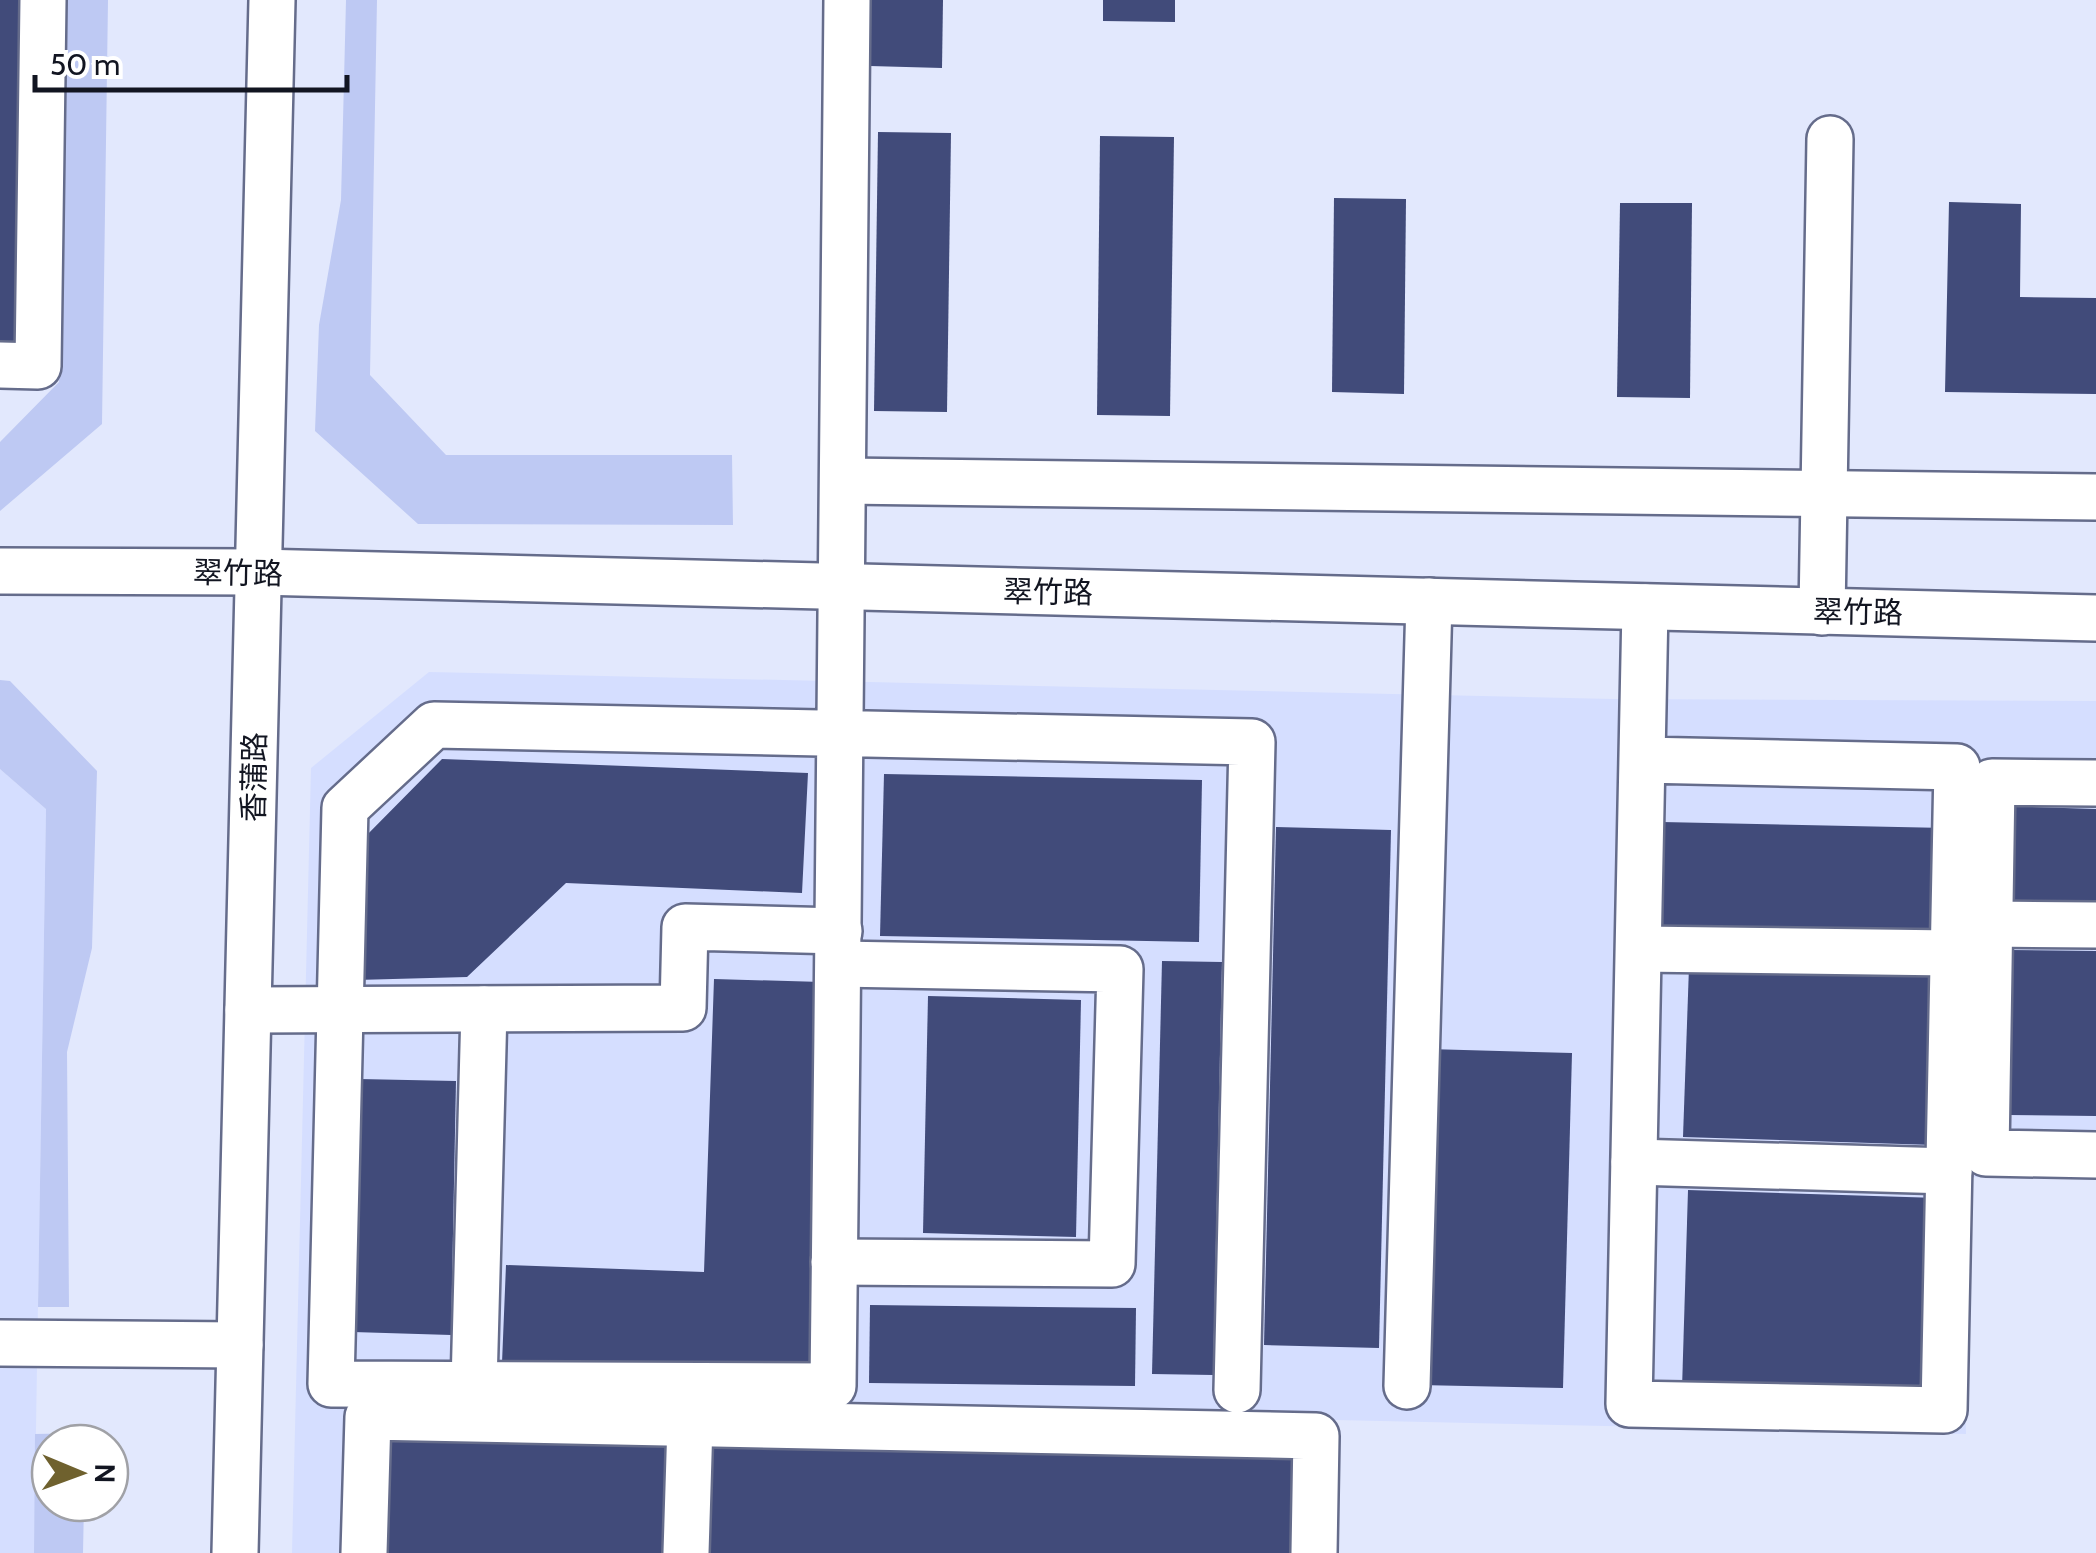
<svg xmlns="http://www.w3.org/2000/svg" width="2096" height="1553" viewBox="0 0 2096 1553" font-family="Cabin,'Noto Sans SC',sans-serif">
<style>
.built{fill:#d5deff}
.green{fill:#bec9f3}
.building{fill:#414b7a}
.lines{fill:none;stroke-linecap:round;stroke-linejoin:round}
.minor-casing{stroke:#656c8b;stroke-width:50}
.minor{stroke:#fff;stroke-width:45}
.labels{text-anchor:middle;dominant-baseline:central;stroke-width:10;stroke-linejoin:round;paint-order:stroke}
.street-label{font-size:30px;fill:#121521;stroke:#fff}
</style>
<rect width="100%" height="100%" fill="#e2e8fd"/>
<g class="built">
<path d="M429,672L1613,699L2096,701V1179L1961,1177L1966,1434L1336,1420L1331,1553H292L311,768Z"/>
<path d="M0,769L46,809L34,1553H0Z"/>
</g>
<g class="green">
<path d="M66,0H108L102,424L0,511V442L59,382Z"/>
<path d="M346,0H377L370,375L446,455H732L733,525L418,524L315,431L319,325L341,200Z"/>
<path d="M0,680L10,681L97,771L92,948L67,1052L69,1307H38L46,809L0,769Z"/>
<path d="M85,1433V1443H50V1503H84L83,1553H34L35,1434Z"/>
</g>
<g class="building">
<path d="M0,0H32L28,343H0Z"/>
<path d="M871,0H943L942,68L870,66Z"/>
<path d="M1103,0H1175V22L1103,21Z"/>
<path d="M878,132L951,133L947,412L874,411Z"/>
<path d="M1100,136L1174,137L1170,416L1097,415Z"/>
<path d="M1334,198L1406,199L1404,394L1332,392Z"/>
<path d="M1949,202L2021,204L2020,297L2096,298V394L1945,392Z"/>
<path d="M1620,203H1692L1690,398L1617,397Z"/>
<path d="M442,759L808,773L802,893L566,883L467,977L356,980L359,843Z"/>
<path d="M884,774L1202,780L1199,942L880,936Z"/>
<path d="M2002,806L2096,809V902L2000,900Z"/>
<path d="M1662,822L1946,828L1945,935L1660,929Z"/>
<path d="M1276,827L1391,830L1379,1348L1264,1345Z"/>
<path d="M2011,950L2096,951V1116L2009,1115Z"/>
<path d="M1162,961L1222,962L1213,1375L1152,1374Z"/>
<path d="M1689,967L1938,975L1933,1145L1683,1137Z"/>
<path d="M714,979L822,982L809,1374L502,1363L506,1265L704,1272Z"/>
<path d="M928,996L1081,1000L1076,1237L923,1233Z"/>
<path d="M1428,1049L1572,1053L1563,1388L1419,1385Z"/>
<path d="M359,1079L456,1081L451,1335L353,1332Z"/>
<path d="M1688,1190L1938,1198L1932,1397L1682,1389Z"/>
<path d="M870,1305L1136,1308L1135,1386L869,1383Z"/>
<path d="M708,1439L1305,1453L1302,1553H706Z"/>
<path d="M384,1440L667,1445L665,1553H382Z"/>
</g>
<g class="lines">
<g class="minor-casing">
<g id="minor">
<path d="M847,0C844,462 838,924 833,1386L331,1384L345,808L434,725L1252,742L1237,1390"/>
<path d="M0,365L38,366L43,0"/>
<path d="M844,481L2096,497"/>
<path d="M0,571L258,572L2096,618"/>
<path d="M1822,612L1830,139"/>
<path d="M1643,760L1957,767L1944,1410L1629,1404L1645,607"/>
<path d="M2096,783L1992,782L1986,1153L2096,1155"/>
<path d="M1989,924L2096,925"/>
<path d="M1639,949L1953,953"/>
<path d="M248,1010L683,1008L685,927L839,931"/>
<path d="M1634,1162L1949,1171"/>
<path d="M834,1262L1112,1264L1120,969L839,964"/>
<path d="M0,1343L240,1345"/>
<path d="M474,1385L484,1009"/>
<path d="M1407,1386L1429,601"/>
<path d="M235,1553L272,0"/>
<path d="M364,1553L368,1417L1316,1436L1314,1553"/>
<path d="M686,1553L690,1423"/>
</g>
</g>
<use href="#minor" class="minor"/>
</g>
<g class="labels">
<g class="street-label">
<text transform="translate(238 573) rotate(1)">翠竹路</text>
<text transform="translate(1048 592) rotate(1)">翠竹路</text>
<text transform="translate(1858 612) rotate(1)">翠竹路</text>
<text transform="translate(254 777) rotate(-89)">香蒲路</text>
</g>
</g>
<g transform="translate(80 1473) rotate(91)"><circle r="48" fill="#ffffff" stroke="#a0a1a6" stroke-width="2.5"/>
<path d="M0-8L18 38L0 25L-18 38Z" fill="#6f612e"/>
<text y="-15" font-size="28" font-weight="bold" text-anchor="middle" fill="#121521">N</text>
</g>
<path d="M35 75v15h312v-15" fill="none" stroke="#121521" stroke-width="5"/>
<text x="50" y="75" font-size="30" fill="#121521" stroke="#ffffff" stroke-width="8" paint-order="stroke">50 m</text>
</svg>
